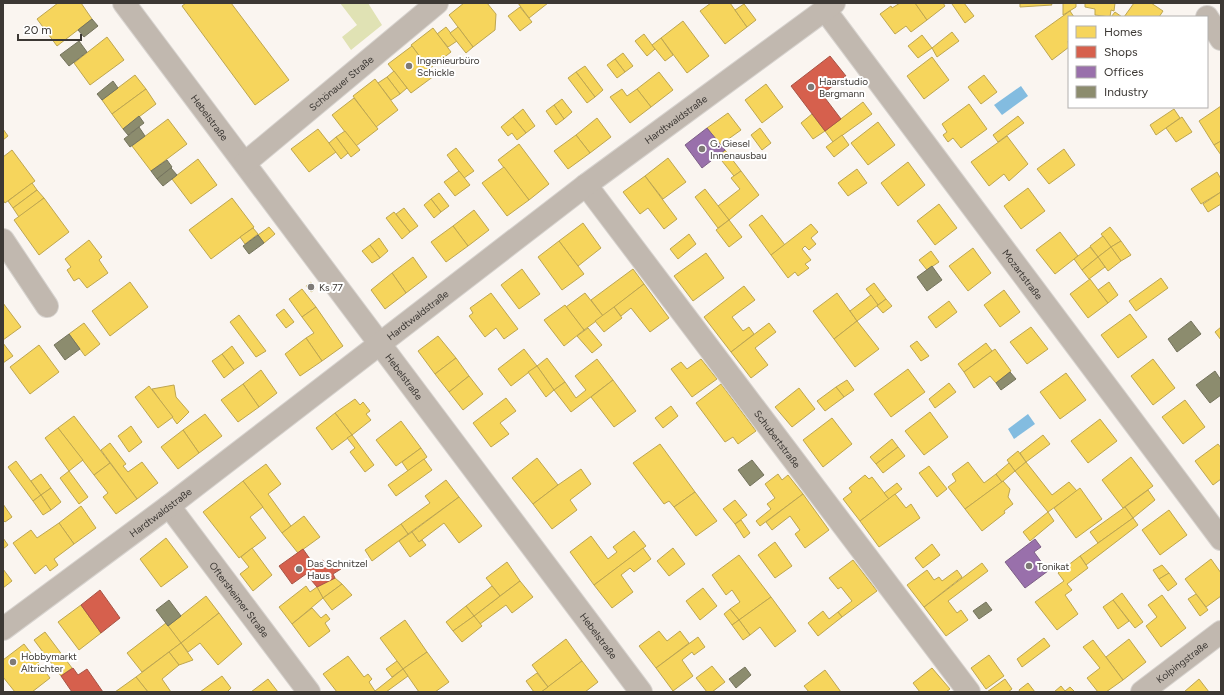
<svg xmlns="http://www.w3.org/2000/svg" width="1224" height="695" viewBox="0 0 1224 695" font-family="Figtree,sans-serif">
<style>
.green{fill:#e0e2b4}
.water{fill:#83bce0}
.homes{fill:#f6d55c;stroke:#bea650}
.shops{fill:#d6604d;stroke:#a85446}
.offices{fill:#9970ab;stroke:#7d5f87}
.industry{fill:#8c8c6e;stroke:#74735d}
.lines{fill:none;stroke-linecap:round;stroke-linejoin:round}
.minor-casing{stroke:#d7d3cf;stroke-width:24}
.minor{stroke:#c1b8af;stroke-width:22}
.poi-dot{fill:#7e7a76;stroke:#fff;stroke-width:1.5}
.labels{text-anchor:middle;dominant-baseline:central;stroke-width:4;stroke-linejoin:round;paint-order:stroke}
.poi-label{font-size:10px;fill:#3c3834;stroke:#fff;text-anchor:start}
.street-label{font-size:10px;fill:#3c3834;stroke:#fff}
</style>
<rect width="100%" height="100%" fill="#faf5f0"/>
<path class="green" d="M340,3H368L382,25L351,50L342,37L357,25Z"/>
<g class="water">
<path d="M1021,86L1028,96L1002,115L994,105Z"/>
<path d="M1028,414L1035,424L1014,439L1008,429Z"/>
</g>
<g class="homes">
<path d="M58,3H81L92,19L57,46L37,19Z"/>
<path d="M186,3H231L289,80L255,105L182,6Z"/>
<path d="M464,3H487L496,14L495,30L473,47L449,15Z"/>
<path d="M518,3H548L529,18Z"/>
<path d="M711,3H730L747,27L725,44L700,11Z"/>
<path d="M900,3H915L927,20L911,32L906,26L895,34L880,14L891,6L892,8Z"/>
<path d="M915,3H943L945,6L927,20Z"/>
<path d="M953,3H964L974,16L965,23L952,4Z"/>
<path d="M1020,3H1051L1052,5L1020,7Z"/>
<path d="M1063,3H1076V7L1063,15Z"/>
<path d="M1085,3H1115L1114,11L1111,10L1110,17L1095,15V9L1085,7Z"/>
<path d="M1134,3H1151L1163,11L1159,17H1124Z"/>
<path d="M744,4L756,20L747,27L735,10Z"/>
<path d="M520,7L532,22L520,31L508,16Z"/>
<path d="M1070,11L1074,17H1069V40L1068,41L1069,47L1052,60L1035,36Z"/>
<path d="M1115,12L1122,17H1111Z"/>
<path d="M683,21L709,56L687,73L661,38Z"/>
<path d="M446,27L457,41L448,47L437,34Z"/>
<path d="M458,27L473,47L466,53L450,33Z"/>
<path d="M433,28L451,52L429,69L411,45Z"/>
<path d="M952,32L959,41L937,57L932,48Z"/>
<path d="M644,34L655,49L647,56L635,41Z"/>
<path d="M922,35L932,48L918,58L908,46Z"/>
<path d="M107,37L124,60L90,85L74,63Z"/>
<path d="M661,38L673,55L665,61L652,45Z"/>
<path d="M412,46L434,76L411,93L388,64Z"/>
<path d="M623,53L633,66L625,72L615,59Z"/>
<path d="M932,57L949,80L924,99L907,76Z"/>
<path d="M615,59L625,72L617,78L607,65Z"/>
<path d="M585,66L603,90L595,97L576,72Z"/>
<path d="M394,71L407,88L400,94L387,77Z"/>
<path d="M576,72L595,97L587,103L568,78Z"/>
<path d="M659,72L673,90L651,107L637,89Z"/>
<path d="M135,75L146,89L112,114L102,100Z"/>
<path d="M984,75L997,92L981,104L968,87Z"/>
<path d="M387,77L400,94L391,100L378,83Z"/>
<path d="M375,79L398,110L376,127L353,96Z"/>
<path d="M766,84L783,107L762,123L745,100Z"/>
<path d="M146,89L156,104L123,129L112,114Z"/>
<path d="M622,89L627,96L637,89L651,107L630,123L610,97Z"/>
<path d="M354,98L378,129L356,146L332,115Z"/>
<path d="M562,99L572,112L564,119L554,105Z"/>
<path d="M863,102L872,114L833,142L825,131Z"/>
<path d="M969,104L987,129L961,148L953,138L948,142L943,135L947,132L942,124Z"/>
<path d="M554,105L564,119L556,125L546,111Z"/>
<path d="M1221,106V141L1214,145L1199,121Z"/>
<path d="M523,109L535,126L526,133L513,117Z"/>
<path d="M1174,109L1180,118L1156,135L1150,125Z"/>
<path d="M728,113L741,130L720,145L707,128Z"/>
<path d="M812,114L825,131L813,139L801,123Z"/>
<path d="M1018,116L1024,123L998,142L993,135Z"/>
<path d="M513,117L526,133L517,140L512,133L508,136L501,127Z"/>
<path d="M1182,117L1192,132L1176,142L1166,128Z"/>
<path d="M597,118L611,137L590,153L576,135Z"/>
<path d="M168,119L187,144L151,171L132,146Z"/>
<path d="M878,122L895,145L868,165L851,143Z"/>
<path d="M760,128L771,143L762,150L751,135Z"/>
<path d="M3,129L8,136L3,140Z"/>
<path d="M318,129L336,152L309,172L291,149Z"/>
<path d="M345,131L360,150L351,157L336,137Z"/>
<path d="M576,135L590,153L568,169L554,151Z"/>
<path d="M842,135L849,145L834,157L826,147Z"/>
<path d="M1007,136L1028,164L1009,181L1004,174L989,186L971,162Z"/>
<path d="M336,137L348,153L341,159L329,143Z"/>
<path d="M1221,141V155L1214,145Z"/>
<path d="M519,144L549,184L529,200L498,160Z"/>
<path d="M456,148L474,171L464,178L447,155Z"/>
<path d="M1064,149L1075,165L1049,184L1037,169Z"/>
<path d="M12,150L35,181L5,203L3,200V157Z"/>
<path d="M725,150L741,171L734,176L718,156Z"/>
<path d="M668,158L686,182L663,199L645,176Z"/>
<path d="M198,159L217,185L191,204L172,179Z"/>
<path d="M908,162L925,185L898,206L881,183Z"/>
<path d="M504,167L529,200L507,216L482,183Z"/>
<path d="M857,169L867,183L848,196L838,183Z"/>
<path d="M459,171L470,185L455,196L444,182Z"/>
<path d="M741,171L759,195L729,220L718,206L740,189L731,178Z"/>
<path d="M1217,172L1221,179V192L1201,204L1191,189Z"/>
<path d="M645,176L677,219L664,229L648,208L640,214L623,192Z"/>
<path d="M32,183L37,190L13,208L8,201Z"/>
<path d="M1028,188L1045,211L1021,229L1004,206Z"/>
<path d="M705,189L729,220L718,228L695,197Z"/>
<path d="M37,190L44,198L19,217L13,208Z"/>
<path d="M1221,192V204L1208,212L1203,204Z"/>
<path d="M439,193L449,206L441,212L431,199Z"/>
<path d="M44,198L69,232L39,255L14,220Z"/>
<path d="M232,198L254,227L211,259L189,230Z"/>
<path d="M431,199L441,212L434,218L424,205Z"/>
<path d="M939,204L957,228L935,245L917,221Z"/>
<path d="M404,208L418,226L410,232L396,214Z"/>
<path d="M474,210L489,230L468,246L453,226Z"/>
<path d="M394,212L410,232L402,239L386,218Z"/>
<path d="M762,215L785,245L771,255L749,225Z"/>
<path d="M729,220L742,237L729,247L716,230Z"/>
<path d="M583,223L601,248L578,266L559,241Z"/>
<path d="M811,224L818,232L811,238L816,244L809,250L805,246L802,249L811,260L805,264L809,268L798,276L795,272L788,278L771,255Z"/>
<path d="M453,226L468,246L446,262L431,242Z"/>
<path d="M269,227L275,234L264,243L258,235Z"/>
<path d="M1110,227L1121,241L1111,247L1101,234Z"/>
<path d="M253,228L258,234L245,244L240,237Z"/>
<path d="M1060,232L1078,256L1055,274L1036,250Z"/>
<path d="M689,234L696,244L678,259L670,249Z"/>
<path d="M1103,236L1111,247L1098,257L1090,246Z"/>
<path d="M379,238L388,251L380,258L370,245Z"/>
<path d="M89,240L102,257L99,260L108,273L87,288L79,278L74,281L67,270L71,267L65,259Z"/>
<path d="M559,241L584,274L562,290L538,257Z"/>
<path d="M1121,241L1131,255L1121,261L1111,247Z"/>
<path d="M370,245L380,258L372,263L362,251Z"/>
<path d="M1090,247L1098,257L1082,270L1074,259Z"/>
<path d="M1111,247L1121,261L1108,271L1098,257Z"/>
<path d="M973,248L991,273L968,291L949,266Z"/>
<path d="M931,251L939,262L927,270L919,260Z"/>
<path d="M706,253L724,278L693,301L674,276Z"/>
<path d="M413,257L427,277L406,293L392,273Z"/>
<path d="M1098,257L1105,267L1089,279L1082,270Z"/>
<path d="M522,269L540,294L519,309L501,285Z"/>
<path d="M633,269L644,284L603,316L591,300Z"/>
<path d="M392,273L406,293L385,309L371,290Z"/>
<path d="M1161,278L1168,288L1136,311L1129,301Z"/>
<path d="M1090,279L1108,303L1088,318L1070,294Z"/>
<path d="M130,282L148,307L110,336L92,311Z"/>
<path d="M311,282L315,289L311,292L306,286Z"/>
<path d="M1109,282L1118,295L1108,303L1098,290Z"/>
<path d="M874,283L886,299L878,305L866,289Z"/>
<path d="M644,284L669,318L650,332L631,308L621,316L614,307Z"/>
<path d="M744,286L755,300L732,317L743,331L749,327L754,334L731,352L704,317Z"/>
<path d="M302,289L316,307L302,317L289,299Z"/>
<path d="M1004,290L1020,312L1000,327L984,305Z"/>
<path d="M491,293L518,329L504,339L496,328L485,337L469,316L473,313L470,308Z"/>
<path d="M585,293L603,316L584,330L566,307Z"/>
<path d="M837,293L857,321L834,339L813,311Z"/>
<path d="M871,295L878,305L857,321L850,311Z"/>
<path d="M886,299L892,306L883,313L877,306Z"/>
<path d="M949,301L957,312L936,328L928,317Z"/>
<path d="M3,303L21,327L3,340Z"/>
<path d="M565,305L584,330L564,346L544,320Z"/>
<path d="M316,307L343,346L322,361L306,338L314,333L302,317Z"/>
<path d="M614,307L622,318L604,332L595,321Z"/>
<path d="M284,309L294,322L286,328L276,315Z"/>
<path d="M1130,314L1147,337L1118,358L1101,335Z"/>
<path d="M239,315L266,351L256,357L230,322Z"/>
<path d="M857,321L879,349L855,367L834,339Z"/>
<path d="M84,323L100,344L85,356L69,334Z"/>
<path d="M769,323L776,332L755,348L768,365L751,378L731,352Z"/>
<path d="M1031,327L1048,349L1027,364L1010,342Z"/>
<path d="M1221,327V340L1215,332Z"/>
<path d="M588,328L602,345L592,353L577,336Z"/>
<path d="M438,336L456,358L435,374L418,351Z"/>
<path d="M306,338L322,361L300,376L285,354Z"/>
<path d="M917,341L929,356L921,361L910,346Z"/>
<path d="M3,343L13,356L3,363Z"/>
<path d="M986,343L992,351L964,372L958,364Z"/>
<path d="M39,345L59,372L30,394L10,367Z"/>
<path d="M232,346L244,363L234,370L222,354Z"/>
<path d="M524,349L537,366L511,386L498,369Z"/>
<path d="M995,349L1011,371L996,383L990,376L974,388L964,372Z"/>
<path d="M222,354L234,370L224,378L212,361Z"/>
<path d="M456,358L469,376L449,392L435,374Z"/>
<path d="M547,358L565,382L554,390L537,366Z"/>
<path d="M597,359L613,380L571,412L554,390L565,382L576,398L586,390L575,376Z"/>
<path d="M701,359L717,379L692,397L671,369L681,362L687,369Z"/>
<path d="M1153,359L1175,388L1153,405L1131,376Z"/>
<path d="M537,366L554,390L546,397L528,372Z"/>
<path d="M908,369L925,392L891,417L874,394Z"/>
<path d="M261,370L277,393L259,407L243,384Z"/>
<path d="M1066,373L1086,400L1060,419L1040,392Z"/>
<path d="M469,376L483,394L463,410L449,392Z"/>
<path d="M613,380L636,411L614,427L591,397Z"/>
<path d="M847,380L854,390L844,397L836,387Z"/>
<path d="M949,383L956,392L935,408L929,399Z"/>
<path d="M243,384L259,407L238,422L221,400Z"/>
<path d="M721,384L756,431L738,444L733,437L725,442L696,403Z"/>
<path d="M174,385L176,397L189,412L177,424L152,389Z"/>
<path d="M149,386L173,417L158,428L135,397Z"/>
<path d="M836,387L844,397L825,411L817,401Z"/>
<path d="M799,388L815,409L792,427L775,407Z"/>
<path d="M506,398L516,411L500,423L509,434L491,447L473,423Z"/>
<path d="M355,399L360,405L363,402L370,411L366,414L371,420L352,435L335,413Z"/>
<path d="M1185,400L1205,427L1183,444L1162,417Z"/>
<path d="M671,406L678,416L663,428L655,418Z"/>
<path d="M930,412L948,437L924,455L905,431Z"/>
<path d="M335,413L352,435L332,450L316,428Z"/>
<path d="M205,414L222,436L199,453L183,430Z"/>
<path d="M74,416L110,463L94,475L58,428Z"/>
<path d="M832,418L852,444L823,467L803,440Z"/>
<path d="M1100,419L1117,441L1088,463L1071,441Z"/>
<path d="M401,421L421,448L396,466L376,440Z"/>
<path d="M131,426L142,442L129,452L118,436Z"/>
<path d="M58,428L83,460L69,471L45,438Z"/>
<path d="M183,430L199,453L178,469L161,447Z"/>
<path d="M352,435L374,465L365,472L350,452L355,448L347,438Z"/>
<path d="M1043,435L1050,444L1026,462L1020,453Z"/>
<path d="M892,439L898,447L876,464L870,457Z"/>
<path d="M110,443L126,464L123,466L128,472L142,462L158,483L137,499L101,450Z"/>
<path d="M660,444L695,492L674,507L669,501L664,504L633,463Z"/>
<path d="M1218,444L1221,448V479L1213,485L1195,461Z"/>
<path d="M898,447L905,456L883,473L876,464Z"/>
<path d="M421,448L427,457L408,471L402,462Z"/>
<path d="M1018,451L1026,462L1015,471L1007,460Z"/>
<path d="M1131,457L1153,486L1123,508L1102,480Z"/>
<path d="M537,458L558,485L533,504L512,478Z"/>
<path d="M424,459L432,470L396,496L388,485Z"/>
<path d="M16,461L41,495L33,501L8,467Z"/>
<path d="M968,462L984,483L996,474L1002,482L965,509L948,487L956,481L952,474Z"/>
<path d="M1026,462L1052,495L1069,482L1077,491L1048,512L1015,471Z"/>
<path d="M110,463L137,499L116,514L103,497L108,493L94,475Z"/>
<path d="M1009,463L1015,471L1002,482L996,474Z"/>
<path d="M266,464L281,484L268,494L291,526L282,533L243,481Z"/>
<path d="M929,466L947,489L937,497L919,473Z"/>
<path d="M581,469L591,484L570,500L577,510L552,529L533,504L558,485Z"/>
<path d="M69,471L88,497L79,504L60,478Z"/>
<path d="M41,474L51,488L41,495L31,481Z"/>
<path d="M778,474L782,480L788,475L803,494L760,526L756,521L771,509L767,504L775,498L765,484Z"/>
<path d="M865,475L869,479L872,477L889,499L860,521L843,499L852,492L849,488Z"/>
<path d="M446,480L459,497L408,534L401,524L430,503L425,496Z"/>
<path d="M243,481L263,507L250,517L266,538L239,558L203,512Z"/>
<path d="M1003,481L1010,489L1008,497L1013,504L1004,511L1005,513L982,531L965,509Z"/>
<path d="M897,483L902,489L889,499L884,493Z"/>
<path d="M51,488L61,502L51,510L41,495Z"/>
<path d="M1080,488L1102,519L1076,538L1054,508Z"/>
<path d="M1148,490L1155,500L1133,518L1125,507Z"/>
<path d="M695,492L717,521L696,536L674,507Z"/>
<path d="M803,494L829,530L805,548L795,534L800,530L790,516L772,530L766,522Z"/>
<path d="M895,494L906,508L911,504L920,518L879,547L860,521Z"/>
<path d="M41,495L51,510L43,515L33,501Z"/>
<path d="M459,497L482,526L459,543L444,523L419,542L412,532Z"/>
<path d="M735,500L747,515L735,524L723,509Z"/>
<path d="M3,504L12,517L5,522L3,520Z"/>
<path d="M81,506L96,528L74,544L59,523Z"/>
<path d="M1125,507L1133,518L1098,543L1090,532Z"/>
<path d="M1169,510L1187,535L1160,555L1142,530Z"/>
<path d="M1048,512L1054,521L1030,541L1023,532Z"/>
<path d="M304,516L320,537L298,553L282,533Z"/>
<path d="M1133,518L1138,525L1086,565L1080,556Z"/>
<path d="M741,520L750,533L744,538L735,524Z"/>
<path d="M59,523L74,544L54,559L58,565L50,571L46,565L35,574L13,543L31,530L37,538Z"/>
<path d="M401,524L408,534L372,561L365,550Z"/>
<path d="M634,531L646,546L594,585L570,552L591,536L608,559L617,552L613,547Z"/>
<path d="M412,532L419,542L422,540L426,545L410,557L399,541Z"/>
<path d="M3,538L8,545L3,549Z"/>
<path d="M166,538L188,567L161,587L140,559Z"/>
<path d="M775,542L792,566L775,578L758,555Z"/>
<path d="M932,544L940,555L923,568L915,558Z"/>
<path d="M252,548L272,575L253,591L240,574L249,567L241,557Z"/>
<path d="M643,548L651,559L634,572L630,568L621,575L633,592L612,608L594,585Z"/>
<path d="M673,548L685,564L669,576L657,561Z"/>
<path d="M739,555L771,597L739,620L730,609L740,602L732,590L726,595L712,575Z"/>
<path d="M1080,556L1088,568L1067,584L1072,590L1065,595L1078,614L1057,630L1035,602L1064,581L1058,573Z"/>
<path d="M1211,559L1221,573V596L1206,607L1185,579Z"/>
<path d="M853,560L877,591L842,617L838,612L852,601L841,587L838,589L829,578Z"/>
<path d="M507,562L520,581L500,596L486,578Z"/>
<path d="M982,563L988,571L948,601L957,613L961,610L968,620L946,636L924,607Z"/>
<path d="M1162,565L1169,573L1159,579L1153,570Z"/>
<path d="M3,569L12,581L3,588Z"/>
<path d="M927,570L934,580L939,577L942,581L957,570L962,577L924,607L907,585Z"/>
<path d="M1169,573L1177,584L1168,591L1159,579Z"/>
<path d="M335,578L342,584L323,598L317,587Z"/>
<path d="M520,581L533,597L512,613L506,605L480,624L474,616Z"/>
<path d="M342,584L352,595L332,610L323,598Z"/>
<path d="M306,586L310,592L317,587L323,598L292,624L279,607Z"/>
<path d="M492,586L500,596L474,616L466,606Z"/>
<path d="M703,588L717,606L700,620L686,601Z"/>
<path d="M1122,593L1143,622L1135,628L1113,600Z"/>
<path d="M1196,594L1208,610L1200,616L1188,599Z"/>
<path d="M1162,595L1186,628L1161,647L1146,626L1157,617L1148,605Z"/>
<path d="M206,596L219,613L181,643L168,626Z"/>
<path d="M771,597L796,631L775,647L760,627L750,635L739,620Z"/>
<path d="M1113,600L1129,621L1118,629L1103,607Z"/>
<path d="M81,605L101,633L79,650L58,622Z"/>
<path d="M466,606L474,616L453,631L446,622Z"/>
<path d="M312,608L321,618L326,614L330,619L325,623L330,631L309,647L292,624Z"/>
<path d="M730,609L739,620L732,625L724,614Z"/>
<path d="M823,611L829,619L838,612L842,617L818,636L808,623Z"/>
<path d="M219,613L242,644L218,665L200,643L188,652L181,643Z"/>
<path d="M474,616L482,626L462,642L453,631Z"/>
<path d="M405,620L427,652L403,669L380,638Z"/>
<path d="M739,620L750,635L743,640L732,625Z"/>
<path d="M166,623L181,643L142,672L127,653Z"/>
<path d="M659,631L667,641L680,631L689,643L656,668L639,646Z"/>
<path d="M45,632L72,668L61,676L34,640Z"/>
<path d="M698,637L705,647L694,655L692,652L682,660L693,676L673,691L656,668Z"/>
<path d="M1044,638L1050,646L1022,667L1017,659Z"/>
<path d="M566,639L582,661L548,687L532,665Z"/>
<path d="M1129,639L1146,662L1123,680L1106,657Z"/>
<path d="M1093,640L1123,680L1106,692H1098L1087,678L1100,668L1083,647Z"/>
<path d="M181,643L193,660L179,665L169,652Z"/>
<path d="M24,644L50,678L32,692H15L3,677V660Z"/>
<path d="M169,652L179,665L162,679L171,692H148L136,677Z"/>
<path d="M427,652L449,682L435,692H419L403,669Z"/>
<path d="M989,655L1004,676L986,689L971,668Z"/>
<path d="M348,656L364,677L368,674L372,679L369,682L375,691L373,692H337L323,674Z"/>
<path d="M397,661L403,669L392,677L386,669Z"/>
<path d="M582,661L598,682L585,692H541Z"/>
<path d="M712,666L725,682L712,692H707L696,678Z"/>
<path d="M932,668L950,689L946,692H920L913,683Z"/>
<path d="M403,669L408,676L386,692H376L375,691Z"/>
<path d="M825,670L841,692H809L804,686Z"/>
<path d="M537,673L548,687L541,692H534L526,681Z"/>
<path d="M222,676L231,688L227,692H200Z"/>
<path d="M136,677L148,692H115Z"/>
<path d="M268,679L278,692H251Z"/>
<path d="M1005,679L1012,689L1008,692H987Z"/>
<path d="M1199,679L1209,692H1184Z"/>
<path d="M1028,683L1035,692H1020L1019,690Z"/>
<path d="M1061,686L1065,691L1070,687L1075,692H1054Z"/>
</g>
<g class="shops">
<path d="M830,56L846,76L822,94L841,119L825,131L791,86Z"/>
<path d="M303,549L315,566L323,560L329,568L336,563L341,569L333,574L335,578L317,587L306,574L292,584L279,566Z"/>
<path d="M100,590L120,618L101,633L81,605Z"/>
<path d="M73,668L78,675L87,669L103,692H72L61,676Z"/>
</g>
<g class="offices">
<path d="M707,128L725,150L702,168L685,145Z"/>
<path d="M1035,539L1041,547L1034,552L1048,571L1025,588L1005,562Z"/>
</g>
<g class="industry">
<path d="M92,19L98,26L84,37L78,30Z"/>
<path d="M79,41L87,52L69,66L60,55Z"/>
<path d="M113,81L118,88L102,100L97,94Z"/>
<path d="M139,116L144,123L128,135L123,129Z"/>
<path d="M139,127L145,136L130,147L124,139Z"/>
<path d="M167,160L172,167L157,179L151,171Z"/>
<path d="M171,168L177,175L163,186L157,179Z"/>
<path d="M258,235L264,243L249,254L243,246Z"/>
<path d="M932,266L942,280L927,291L917,277Z"/>
<path d="M1191,321L1201,334L1177,352L1168,339Z"/>
<path d="M69,334L80,349L65,360L54,345Z"/>
<path d="M1215,371L1221,380V395L1210,403L1196,385Z"/>
<path d="M1010,372L1016,379L1001,390L996,383Z"/>
<path d="M752,460L764,475L750,486L738,470Z"/>
<path d="M169,600L181,616L168,626L156,610Z"/>
<path d="M986,602L992,610L979,619L973,611Z"/>
<path d="M745,667L751,675L736,688L729,679Z"/>
</g>
<g class="lines">
<g class="minor-casing">
<g id="minor">
<path id="s1" d="M124,3L641,692"/>
<path id="s2" d="M825,10L1221,539"/>
<path d="M1207,17L1221,39"/>
<path id="s3" d="M245,163L437,3"/>
<path id="s4" d="M586,185L969,692"/>
<path d="M3,240L47,306"/>
<path id="s5" d="M169,506L309,692"/>
<path id="s6" d="M3,629L169,506L586,185L834,3"/>
<path id="s7" d="M1142,692L1221,632"/>
</g>
</g>
<use href="#minor" class="minor"/>
</g>
<g class="poi-dot">
<circle cx="409" cy="66" r="4"/>
<circle cx="811" cy="87" r="4"/>
<circle cx="702" cy="149" r="4"/>
<circle cx="311" cy="287" r="4"/>
<circle cx="1029" cy="566" r="4"/>
<circle cx="299" cy="569" r="4"/>
<circle cx="13" cy="662" r="4"/>
</g>
<g class="labels">
<g class="poi-label">
<text x="417" y="60">Ingenieurbüro<tspan x="417" dy="12">Schickle</tspan></text>
<text x="819" y="81">Haarstudio<tspan x="819" dy="12">Bergmann</tspan></text>
<text x="710" y="143">G. Giesel<tspan x="710" dy="12">Innenausbau</tspan></text>
<text x="319" y="287">Ks 77</text>
<text x="307" y="563">Das Schnitzel<tspan x="307" dy="12">Haus</tspan></text>
<text x="1037" y="566">Tonikat</text>
<text x="21" y="656">Hobbymarkt<tspan x="21" dy="12">Altrichter</tspan></text>
</g>
<g class="street-label">
<text stroke="none"><textPath href="#s3" startOffset="125">Schönauer Straße</textPath></text>
<text stroke="none"><textPath href="#s1" startOffset="143">Hebelstraße</textPath></text>
<text stroke="none"><textPath href="#s6" startOffset="844">Hardtwaldstraße</textPath></text>
<text stroke="none"><textPath href="#s2" startOffset="330">Mozartstraße</textPath></text>
<text stroke="none"><textPath href="#s6" startOffset="520">Hardtwaldstraße</textPath></text>
<text stroke="none"><textPath href="#s1" startOffset="467">Hebelstraße</textPath></text>
<text stroke="none"><textPath href="#s4" startOffset="318">Schubertstraße</textPath></text>
<text stroke="none"><textPath href="#s6" startOffset="196">Hardtwaldstraße</textPath></text>
<text stroke="none"><textPath href="#s5" startOffset="117">Oftersheimer Straße</textPath></text>
<text stroke="none"><textPath href="#s1" startOffset="791">Hebelstraße</textPath></text>
<text stroke="none"><textPath href="#s7" startOffset="50">Kolpingstraße</textPath></text>
</g>
</g>
<rect width="1224" height="695" fill="none" stroke="#3c3834" stroke-width="8"/>
<rect x="1068" y="16" width="140" height="92" fill="#ffffff" stroke="#b1afae"/>
<rect x="1076" y="26" width="20" height="12" fill="#f6d55c" stroke="#b1afae"/>
<text x="1104" y="36" font-size="12" fill="#3c3834">Homes</text>
<rect x="1076" y="46" width="20" height="12" fill="#d6604d" stroke="#b1afae"/>
<text x="1104" y="56" font-size="12" fill="#3c3834">Shops</text>
<rect x="1076" y="66" width="20" height="12" fill="#9970ab" stroke="#b1afae"/>
<text x="1104" y="76" font-size="12" fill="#3c3834">Offices</text>
<rect x="1076" y="86" width="20" height="12" fill="#8c8c6e" stroke="#b1afae"/>
<text x="1104" y="96" font-size="12" fill="#3c3834">Industry</text>
<path d="M18 34v6h63v-6" fill="none" stroke="#3c3834" stroke-width="2"/>
<text x="24" y="34" font-size="12" fill="#3c3834" stroke="#ffffff" stroke-width="3" paint-order="stroke">20 m</text>
</svg>
